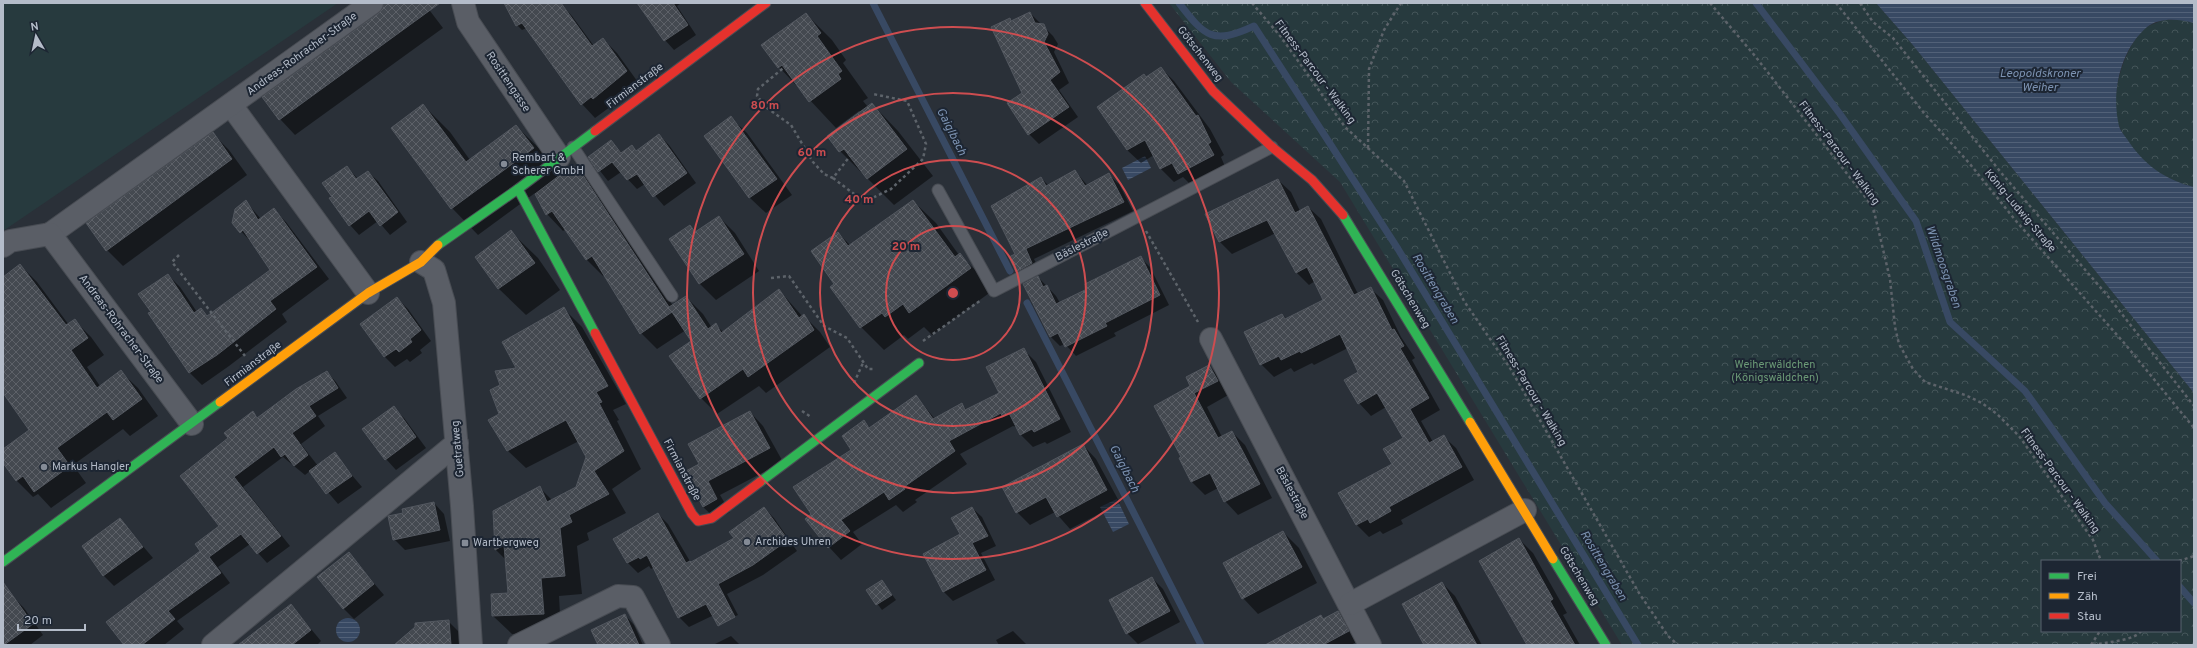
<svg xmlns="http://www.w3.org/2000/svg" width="2197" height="648" viewBox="0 0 2197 648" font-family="Overpass,sans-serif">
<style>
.green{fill:#273a3e}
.forest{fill:url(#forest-crowns);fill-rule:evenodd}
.water{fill:url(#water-rules)}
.shadow{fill:#0007}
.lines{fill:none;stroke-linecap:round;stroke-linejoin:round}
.stream{stroke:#384963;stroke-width:7}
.building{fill:url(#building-cross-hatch);stroke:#52575f}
.lane-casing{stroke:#484c53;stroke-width:13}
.street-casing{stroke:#484c53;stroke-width:24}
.fast-casing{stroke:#484c53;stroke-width:11}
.slow-casing{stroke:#484c53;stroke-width:11}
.jam-casing{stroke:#484c53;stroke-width:11}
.path{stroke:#5d636a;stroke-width:2.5;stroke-dasharray:3 3;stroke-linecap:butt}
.lane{stroke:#5a5e66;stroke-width:11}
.street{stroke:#5a5e66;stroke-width:22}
.fast{stroke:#30b455;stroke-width:9}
.slow{stroke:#ff9f0a;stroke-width:9}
.jam{stroke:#e5322d;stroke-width:9}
.ring{fill:none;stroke:#ce4d50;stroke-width:2}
.poi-dot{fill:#848b96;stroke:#1d2633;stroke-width:1.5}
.labels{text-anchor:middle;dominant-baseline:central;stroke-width:4;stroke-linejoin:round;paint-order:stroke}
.street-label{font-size:11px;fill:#b4bcc9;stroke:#1d2633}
.poi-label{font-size:11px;fill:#b4bcc9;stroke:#1d2633;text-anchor:start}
.park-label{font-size:11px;fill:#6b9a76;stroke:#1d2633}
.water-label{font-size:12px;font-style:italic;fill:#7c92b1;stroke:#1d2633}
.centre{fill:#ce4d50;stroke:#1d2633;stroke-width:2}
.ring-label{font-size:12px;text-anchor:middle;font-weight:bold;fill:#ce4d50;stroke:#1d2633;stroke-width:4;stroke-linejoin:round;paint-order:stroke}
</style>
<defs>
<pattern id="forest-crowns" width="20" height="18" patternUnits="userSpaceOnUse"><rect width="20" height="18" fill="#273a3e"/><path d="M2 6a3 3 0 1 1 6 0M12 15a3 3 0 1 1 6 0" fill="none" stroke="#445559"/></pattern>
<pattern id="water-rules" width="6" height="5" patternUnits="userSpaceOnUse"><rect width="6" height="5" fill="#384963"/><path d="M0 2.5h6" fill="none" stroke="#526178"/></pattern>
<pattern id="building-cross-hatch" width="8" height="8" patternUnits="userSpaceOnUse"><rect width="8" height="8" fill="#444950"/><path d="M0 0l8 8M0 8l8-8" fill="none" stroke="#5d6168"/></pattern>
</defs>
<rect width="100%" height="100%" fill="#2a3038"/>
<path class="green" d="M3,3H338L3,231Z"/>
<g class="forest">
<path d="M1169,3H1876L1912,44L2194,393V645H1622L1340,182L1231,82ZM2042,561H2180V631H2042Z"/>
<path d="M2164,20H2182L2194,23V187C2162,180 2134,158 2120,128C2107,102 2124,44 2147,27C2152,24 2159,22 2164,20Z"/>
</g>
<g class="water">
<path d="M1876,3H2194V23C2180,19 2159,17 2147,27C2120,50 2111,93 2119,126C2120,130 2124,135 2127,139C2143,164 2165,180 2194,187V393L1912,44Z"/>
<path d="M1145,156L1151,168L1128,180L1122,168Z"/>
<path d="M1117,499L1129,524L1113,532L1100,507Z"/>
<circle cx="348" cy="630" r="12"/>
</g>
<g class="shadow">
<path d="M385,3H424L443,28L295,135L280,119L380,14Z"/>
<path d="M505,3H560L572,16L594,46L603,39L617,53L640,85L595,118L582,104L527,28L522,30L517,25Z"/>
<path d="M652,3H681L677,6L696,35L674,50L665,40L643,9Z"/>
<path d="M1030,13L1053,36L1058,44L1054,52L1069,83L1059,90L1078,117L1039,144L1029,134L1008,104L1023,93L1010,19L1012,22Z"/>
<path d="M806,14L832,40L846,60L843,63L868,98L863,101L868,107L872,104L898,131L933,176L894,205L840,151L829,136L861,112L859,111L836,128L779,67L763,45Z"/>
<path d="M1161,68L1174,81L1210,129L1224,155L1221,157L1226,169L1192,186L1183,177L1174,182L1161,169L1154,155L1141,163L1127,150L1147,78Z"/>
<path d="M423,105L450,132L470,160L516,126L543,152L560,176L577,167L593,183L673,306L686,297L703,314L712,328L716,325L723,332L779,290L803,317L804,316L820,332L830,347L766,393L759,386L717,414L701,398L693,341L686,330L657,349L641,333L605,275L603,276L587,260L566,229L563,231L547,214L535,193L478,235L452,208Z"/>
<path d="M731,118L747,133L792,195L766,213L750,198L705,136Z"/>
<path d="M213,134L229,150L247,175L123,266L107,250Z"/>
<path d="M659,135L669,145L696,183L664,206L645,184L637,189L621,172L608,181L589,157L611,141L623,154L632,146L637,152Z"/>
<path d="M347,167L358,179L368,172L378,181L407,222L390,235L378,221L359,235L350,225L333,197Z"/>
<path d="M1075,171L1088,186L1109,175L1119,184L1133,211L1034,259L1041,273L1027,280L1017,271L1016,255L1041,178L1049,186Z"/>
<path d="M1278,180L1291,192L1300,211L1308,207L1321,219L1358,294L1370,288L1383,300L1401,337L1415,358L1412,360L1440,410L1421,421L1433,442L1443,436L1456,448L1474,480L1401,520L1403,524L1383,534L1380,531L1369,537L1357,525L1340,493L1393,464L1404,439L1386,407L1371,416L1359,403L1346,380L1359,372L1348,348L1314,365L1312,363L1294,372L1291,368L1274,377L1261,364L1246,333L1282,315L1287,319L1325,301L1315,281L1309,285L1296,272L1276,233L1232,254L1220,242L1207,215Z"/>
<path d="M913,201L936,223L959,255L983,277L992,291L932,335L924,327L908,339L904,335L884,350L861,327L832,287L835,284L838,233L851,246Z"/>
<path d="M246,202L261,219L274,210L286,222L329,279L282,314L287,322L229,366L202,385L190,373L152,312L168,275L180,287L197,312L201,310L208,316L272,270L253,244L233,223Z"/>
<path d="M719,217L735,233L759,271L716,300L700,284L671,239L690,226L696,232Z"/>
<path d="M511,232L538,258L560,290L526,315L499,289L476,257Z"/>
<path d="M1140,257L1150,267L1169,305L1114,333L1116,336L1076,356L1065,344L1060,346L1051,337L1038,277L1056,296L1060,303L1088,289Z"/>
<path d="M20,265L37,282L69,325L75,321L91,337L104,355L87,367L100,386L121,372L138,388L158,416L130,436L123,429L73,465L86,483L51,508L38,494L33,497L17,481L3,462V450L31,430L3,392V278Z"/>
<path d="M397,298L408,309L431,341L420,350L422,353L410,362L407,359L395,367L385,357L361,325Z"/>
<path d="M564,309L582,327L626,404L613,410L619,420L617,421L641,469L612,489L626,513L587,533L589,540L577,546L582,594L559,596L561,632L512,634L493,616L509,594L506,560L496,550L494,511L540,488L552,500L576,488L587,457L579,441L526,468L507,450L501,414L502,385L518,369Z"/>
<path d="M1023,349L1036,362L1071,432L1047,444L1045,442L1033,447L1021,435L1017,427L1013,426L960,454L967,464L915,500L917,502L903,512L896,505L853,532L862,544L841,560L829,547L813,515L853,451L864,421L870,428L916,396L935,419L961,405L967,410L1000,393Z"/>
<path d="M1209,366L1222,379L1230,394L1207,407L1222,437L1232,432L1245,445L1272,498L1238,515L1225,501L1218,488L1205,495L1192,482L1180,458L1182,457L1192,386Z"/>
<path d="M327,372L336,382L347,398L318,416L325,426L301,444L318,466L334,454L362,487L338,504L310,471L305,475L283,457L243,487L290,546L267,563L250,544L218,567L230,583L177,621L184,629L164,645H126L220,526L230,439L252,413L258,418Z"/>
<path d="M393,408L404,418L426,448L396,470L386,459Z"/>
<path d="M750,412L763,426L783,462L720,495L730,512L717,520L703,507L700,465Z"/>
<path d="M1083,445L1096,459L1120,503L1070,529L1055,512L1030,525L1017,512Z"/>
<path d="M434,503L444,514L450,541L405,550L394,539L404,514Z"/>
<path d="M764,508L774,518L797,551L763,575L727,594L738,615L722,622L714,615L689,627L679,617L654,567L651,569L649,566L638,573L628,563L658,514L668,524L691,563L735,538Z"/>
<path d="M972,508L982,517L996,546L981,553L995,580L953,601L944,592L924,554L961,535Z"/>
<path d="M120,519L153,558L114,586L104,576L83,546Z"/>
<path d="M1283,532L1299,548L1317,583L1258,614L1243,598Z"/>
<path d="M1519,539L1533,553L1567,613L1563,615L1580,645H1528Z"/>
<path d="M349,554L384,595L354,619L343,608Z"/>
<path d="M1152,578L1163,589L1180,622L1138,644L1127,633Z"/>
<path d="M882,581L896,600L882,610L868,591Z"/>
<path d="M1442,583L1455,596L1482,645H1425Z"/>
<path d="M13,597L24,608L43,635L30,645H3V604Z"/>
<path d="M291,605L321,641L317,645H241Z"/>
<path d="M1338,612L1348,622L1358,641L1351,645H1289L1321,616L1324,620Z"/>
<path d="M625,615L634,625L643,645H599Z"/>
<path d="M448,621L462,635L463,645H395Z"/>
<path d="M1013,631L1027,645H999L996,640Z"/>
<path d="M731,636L740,645H713Z"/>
</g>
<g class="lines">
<g class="stream">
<path d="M873,3L1010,271"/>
<path d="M1179,3C1205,37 1213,45 1254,26L1398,249L1638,645"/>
<path d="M1756,3L1840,114L1916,221L1950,322L2025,391L2105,503L2157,561"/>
<path d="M1027,303L1201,645"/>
<path d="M2180,587L2194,603"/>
</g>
</g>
<g class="building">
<path d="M384,3H440L279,120L262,97L379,13Z"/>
<path d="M504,3H561L592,46L603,38L627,71L593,99L591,97L581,105L522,23L516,26Z"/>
<path d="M637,3H673L688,25L664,41Z"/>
<path d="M1030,12L1035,23L1044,24L1048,34L1044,42L1060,72L1050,80L1069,107L1028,135L1007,103L1022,93L991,27L1010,18L1011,21Z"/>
<path d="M806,13L821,33L817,36L842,71L838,74L841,79L809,102L782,65L778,68L761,45Z"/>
<path d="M1161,67L1196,116L1198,115L1211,142L1208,144L1214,155L1178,174L1172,163L1160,169L1145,140L1127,150L1097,107L1144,74L1146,77Z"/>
<path d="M872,103L907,149L867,179L844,149L839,152L827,136Z"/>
<path d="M423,104L466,162L516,125L534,148L451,209L391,128Z"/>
<path d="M731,116L777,179L749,198L704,136Z"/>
<path d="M213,132L232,159L106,251L86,223Z"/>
<path d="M659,134L687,173L653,197L637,174L627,180L612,162L598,172L588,157L611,140L621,153L632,145L636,151Z"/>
<path d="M573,165L575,167L577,166L669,307L686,296L708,329L716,323L721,333L779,289L799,318L804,314L814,330L748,377L743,369L700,399L669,356L691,341L672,312L640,334L592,256L586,260L552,211L546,215L535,194Z"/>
<path d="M347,166L356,179L368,171L398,212L380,226L369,211L349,226L329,198L332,197L322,183Z"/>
<path d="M1075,170L1085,186L1109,173L1124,202L1021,251L1026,249L1032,263L1016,272L1009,257L1015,254L991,206L1041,177L1046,186Z"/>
<path d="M1278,179L1295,213L1308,206L1354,295L1371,287L1392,330L1394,329L1404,346L1400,348L1429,398L1410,409L1429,443L1444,435L1462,467L1389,507L1391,511L1370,523L1368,519L1356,525L1338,493L1392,464L1383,449L1403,438L1377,393L1358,404L1344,380L1358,372L1340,334L1301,353L1300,351L1281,360L1279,356L1260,365L1244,332L1282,314L1285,319L1323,300L1307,267L1296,273L1267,220L1219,242L1205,214Z"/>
<path d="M246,200L258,220L274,208L317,267L270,301L276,309L217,355L189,373L148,313L151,312L138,294L168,274L194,313L201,308L207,316L270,270L243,230L240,233L232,223L235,209Z"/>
<path d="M913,200L955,257L960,253L971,268L909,313L903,304L885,317L882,313L860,328L830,287L834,284L811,251L838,232L848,246Z"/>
<path d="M719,216L744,254L699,284L669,239L690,225L695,232Z"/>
<path d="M511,230L535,263L498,289L475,257Z"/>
<path d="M1141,256L1160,295L1105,323L1107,326L1065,347L1058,333L1050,337L1023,284L1038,276L1043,287L1047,285L1056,304L1087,289L1085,284Z"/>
<path d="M20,264L66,325L75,319L88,338L71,350L97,388L121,370L142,399L113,420L107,412L57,448L70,466L34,492L23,476L16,481L3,463V449L29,430L3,393V277Z"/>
<path d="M397,297L421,330L410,339L412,342L399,352L396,349L384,357L360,324Z"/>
<path d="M564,307L608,386L596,392L602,402L599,403L624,451L594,471L609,494L569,515L572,522L560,528L565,576L541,578L544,614L492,616L491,594L508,593L504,545L495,550L493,511L540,486L547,502L576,487L586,457L566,420L507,451L488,420L499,414L490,390L500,385L495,371L516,368L502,342Z"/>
<path d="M1024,348L1060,419L1034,432L1032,429L1020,435L1009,413L1002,416L1001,413L949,441L955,451L904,487L905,489L889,500L884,492L841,520L850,531L828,548L805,519L811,514L793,487L851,450L842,436L864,420L869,428L916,395L933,419L962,403L965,410L999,393L986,367Z"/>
<path d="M1209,365L1218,381L1194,393L1218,438L1232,431L1260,484L1224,502L1210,473L1191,482L1179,458L1181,457L1154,406L1190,386L1186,377Z"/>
<path d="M327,371L338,388L309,406L316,416L292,433L308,455L294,466L285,454L281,457L274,447L234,477L281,536L257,554L241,534L209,557L221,573L168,611L175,619L142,645H124L106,622L200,551L195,544L219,526L180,476L228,438L224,433L253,411L257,418L296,389Z"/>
<path d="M394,406L416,437L385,460L362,429Z"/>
<path d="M750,411L770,448L708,481L717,499L703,507L684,472L699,464L688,444Z"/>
<path d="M1083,444L1107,490L1057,517L1046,497L1016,513L1002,487Z"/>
<path d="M335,452L352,476L326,494L309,471Z"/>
<path d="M434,502L440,530L393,540L388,516L403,513L402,509Z"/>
<path d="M764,507L788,540L753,565L718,584L735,617L718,626L706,604L678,618L647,555L640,559L639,557L627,563L613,539L658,513L686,563L690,561L691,562L734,538L729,532Z"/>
<path d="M972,507L988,536L972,543L986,570L943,592L923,554L960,534L951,518Z"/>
<path d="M120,518L143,547L103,576L82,546Z"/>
<path d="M1283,531L1302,567L1242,599L1223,563Z"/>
<path d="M1519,538L1553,599L1550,601L1575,645H1527L1479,561Z"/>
<path d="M349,552L374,584L343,609L317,577Z"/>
<path d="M1152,577L1170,611L1126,634L1109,600Z"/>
<path d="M882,580L892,595L876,605L866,590Z"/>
<path d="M3,582L33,624L4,645H3Z"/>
<path d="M1442,582L1477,645H1424L1402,604Z"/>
<path d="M291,604L311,630L292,645H238Z"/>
<path d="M1338,611L1349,631L1323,645H1265L1321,615L1323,619Z"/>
<path d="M625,614L639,645H598L591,630Z"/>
<path d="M449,620L451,645H394L415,627V623Z"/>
</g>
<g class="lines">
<g class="lane-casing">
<g id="lane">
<path d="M573,147L672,296"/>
<path d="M938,190L994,291L1272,147"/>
</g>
</g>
<g class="street-casing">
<g id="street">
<path d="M463,3L468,22L559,157"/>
<path d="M231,105L368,293"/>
<path d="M50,234L372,3"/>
<path d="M3,246L10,241L50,234L192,424"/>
<path d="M421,262L434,270L444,303L462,506L471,645"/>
<path d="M1211,339L1370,645"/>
<path d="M1350,604L1525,510"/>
<path d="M213,645L457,443"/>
<path d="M519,645L618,596L633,597L659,645"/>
</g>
</g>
<g class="fast-casing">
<g id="fast">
<path d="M518,189L595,333"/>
<path d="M1343,215L1470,422"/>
<path d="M438,245L518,189L595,131"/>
<path d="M760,482L919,363"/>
<path d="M1553,559L1606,645"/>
<path d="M3,562L220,402"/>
</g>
</g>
<g class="slow-casing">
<g id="slow">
<path d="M220,402L368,293L421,262L438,245"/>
<path d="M1470,422L1553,559"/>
</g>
</g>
<g class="jam-casing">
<g id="jam">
<path d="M1145,3L1213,91L1272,147L1312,180L1343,215"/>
<path d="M595,131L766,3"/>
<path d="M595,333L692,514L698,521L712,518L760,482"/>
</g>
</g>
<g class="path">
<path d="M1252,3L1281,37L1345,127L1404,181L1464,301L1510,368L1639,593L1668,636L1678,645"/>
<path d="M1710,3L1755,56L1873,207L1890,279L1895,327L1899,344L1913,369L1925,382L1965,395L1982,403L1997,414L2019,436L2093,540L2101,561"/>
<path d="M1836,3L1924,113L1970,164L2016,221L2125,344L2194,428"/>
<path d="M1860,3L1873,22L1893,38L2003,175L2107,295L2194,406"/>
<path d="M787,65L758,89L757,96L767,108L791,125L813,162L824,174L833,178L850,156"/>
<path d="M1368,148L1369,69L1384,30L1401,3"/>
<path d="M833,178L858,197L868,200L891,189L923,159L926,144L907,101L873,94"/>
<path d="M1146,231L1198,322"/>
<path d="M179,255L172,262L245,356"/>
<path d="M771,278L789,276L824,326L847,338L868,369H873"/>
<path d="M923,341L981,300"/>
<path d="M854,383L863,363"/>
<path d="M802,411L811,417"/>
<path d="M2179,561L2194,556"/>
<path d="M2091,645L2100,631"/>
<path d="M2093,645C2106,642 2134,641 2141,631"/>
</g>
<use href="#lane" class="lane"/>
<use href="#street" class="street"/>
<use href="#fast" class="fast"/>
<use href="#slow" class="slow"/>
<use href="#jam" class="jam"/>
</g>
<g class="ring">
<circle cx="953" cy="293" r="67"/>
<circle cx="953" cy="293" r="133"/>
<circle cx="953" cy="293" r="200"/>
<circle cx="953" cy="293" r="266"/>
</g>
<g class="poi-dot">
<circle cx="504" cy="164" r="4"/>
<circle cx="44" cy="467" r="4"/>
<circle cx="747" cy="542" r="4"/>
<rect x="461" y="539" width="8" height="8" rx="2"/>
</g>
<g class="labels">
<g class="street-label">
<text transform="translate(302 54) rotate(-36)">Andreas-Rohracher-Straße</text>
<text transform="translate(1200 54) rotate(52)">Götschenweg</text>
<text transform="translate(1315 72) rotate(53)">Fitness-Parcour - Walking</text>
<text transform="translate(508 82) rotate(56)">Rosittengasse</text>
<text transform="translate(635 86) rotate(-37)">Firmianstraße</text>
<text transform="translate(1839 153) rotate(53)">Fitness-Parcour - Walking</text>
<text transform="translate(2020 211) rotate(50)">König-Ludwig-Straße</text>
<text transform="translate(1082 245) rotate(-27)">Bäslestraße</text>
<text transform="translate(1410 299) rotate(59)">Götschenweg</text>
<text transform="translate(121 329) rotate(53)">Andreas-Rohracher-Straße</text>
<text transform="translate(253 364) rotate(-37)">Firmianstraße</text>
<text transform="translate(1531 391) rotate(59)">Fitness-Parcour - Walking</text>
<text transform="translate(458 449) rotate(-95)">Guetratweg</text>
<text transform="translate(682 470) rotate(62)">Firmianstraße</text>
<text transform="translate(2060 481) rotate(54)">Fitness-Parcour - Walking</text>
<text transform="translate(1292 493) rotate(62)">Bäslestraße</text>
<text transform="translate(1579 576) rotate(59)">Götschenweg</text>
</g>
<g class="poi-label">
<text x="512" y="158">Rembart &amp;<tspan x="512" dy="13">Scherer GmbH</tspan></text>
<text x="52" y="467">Markus Hangler</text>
<text x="755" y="542">Archides Uhren</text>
<text x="473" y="543">Wartbergweg</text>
</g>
<g class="park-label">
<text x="1775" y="365">Weiherwäldchen<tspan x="1775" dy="13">(Königswäldchen)</tspan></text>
</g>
<g class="water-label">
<text x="2040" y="74">Leopoldskroner<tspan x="2040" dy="14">Weiher</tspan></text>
<text transform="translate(951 132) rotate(63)">Gaiglbach</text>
<text transform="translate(1943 267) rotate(71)">Wildmoosgraben</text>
<text transform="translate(1435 289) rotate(59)">Rosittengraben</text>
<text transform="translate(1124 469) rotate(63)">Gaiglbach</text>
<text transform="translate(1603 566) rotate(59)">Rosittengraben</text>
</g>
</g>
<circle cx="953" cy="293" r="6" class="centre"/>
<g class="ring-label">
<text x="765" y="109">80 m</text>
<text x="812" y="156">60 m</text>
<text x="859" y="203">40 m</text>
<text x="906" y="250">20 m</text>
</g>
<rect width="2197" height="648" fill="none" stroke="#b4bcc9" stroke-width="8"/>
<rect x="2041" y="560" width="140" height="72" fill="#1d2633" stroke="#59626f"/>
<rect x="2049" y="573" width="20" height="6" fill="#30b455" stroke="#59626f"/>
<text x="2077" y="580" font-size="12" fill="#b4bcc9">Frei</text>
<rect x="2049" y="593" width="20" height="6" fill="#ff9f0a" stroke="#59626f"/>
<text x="2077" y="600" font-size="12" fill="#b4bcc9">Zäh</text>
<rect x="2049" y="613" width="20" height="6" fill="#e5322d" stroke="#59626f"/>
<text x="2077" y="620" font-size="12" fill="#b4bcc9">Stau</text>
<g transform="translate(36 36) rotate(351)" stroke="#1d2633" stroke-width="3" paint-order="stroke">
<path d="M0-3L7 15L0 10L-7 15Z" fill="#b4bcc9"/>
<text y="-6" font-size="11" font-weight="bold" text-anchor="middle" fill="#b4bcc9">N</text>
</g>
<path d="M18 624v6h67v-6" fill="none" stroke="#b4bcc9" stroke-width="2"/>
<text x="24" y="624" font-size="12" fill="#b4bcc9" stroke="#1d2633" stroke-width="3" paint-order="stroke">20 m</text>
</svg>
